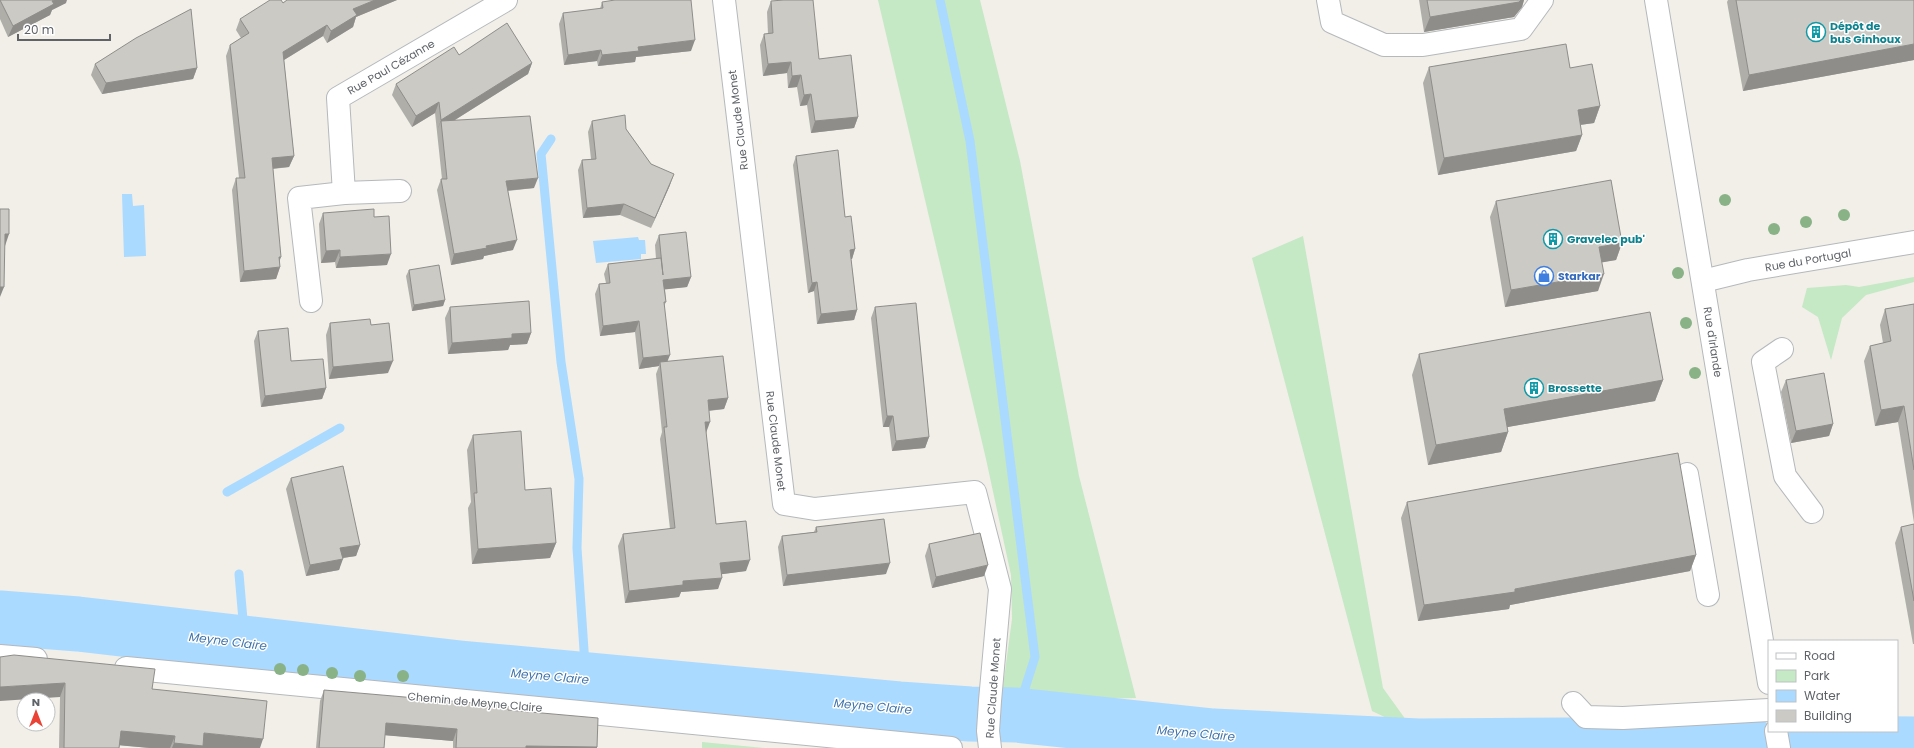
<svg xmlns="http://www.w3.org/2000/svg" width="1914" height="748" viewBox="0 0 1914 748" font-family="Poppins,sans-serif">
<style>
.green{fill:#c5e8c5}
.water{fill:#aadaff}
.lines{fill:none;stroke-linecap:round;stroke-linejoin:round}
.stream{stroke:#aadaff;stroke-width:9}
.river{stroke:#aadaff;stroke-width:55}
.minor-casing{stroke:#b5b8bc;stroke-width:24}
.minor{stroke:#fff;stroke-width:22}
.tree{fill:#89b387}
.wall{fill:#afaea9}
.shaded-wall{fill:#8f8d8a}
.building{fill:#cccac5;stroke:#8f8d8a}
.labels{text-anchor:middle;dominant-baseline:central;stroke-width:3;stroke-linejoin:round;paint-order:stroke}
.culture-label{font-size:11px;font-weight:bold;fill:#0d838f;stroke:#fff;text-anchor:start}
.street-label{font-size:11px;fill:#5f6368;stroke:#fff}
.shop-label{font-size:11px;font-weight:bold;fill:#366cbe;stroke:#fff;text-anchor:start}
.water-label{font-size:12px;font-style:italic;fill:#4174aa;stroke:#fff}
</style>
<rect width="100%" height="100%" fill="#f1efe8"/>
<g class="green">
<path d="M878,0H980L1020,161L1079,476L1136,698L1001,701L1012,619L1011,575L986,459Z"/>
<path d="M1303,236L1383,688L1414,731L1372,711L1252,258Z"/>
<path d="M1914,277V282L1866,295L1842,318L1831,360L1818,317L1802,307L1807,288L1846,285L1859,287Z"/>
<path d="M702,742L765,748H702Z"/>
</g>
<g class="water">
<path d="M122,194H132L133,206L144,205L146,256L124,257Z"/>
<path d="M638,237L639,240H645L646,254H641V259L596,263L593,241Z"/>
</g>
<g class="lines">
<g class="stream">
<path d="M940,0L970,141L1035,657L1013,726"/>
<path d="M551,139L541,154L561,362L579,479L577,548L586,679"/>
<path d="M227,492L340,428"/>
<path d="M239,574L245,643"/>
</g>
<g class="river">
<path d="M0,618L78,624L460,668L899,709L970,714L1016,715L1213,736L1418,746L1749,744"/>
<path d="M1807,743L1914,744"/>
</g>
<g class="minor-casing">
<g id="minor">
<path d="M724,0L784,504L815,509L975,492L1000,589L990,701L988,731L990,748"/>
<path d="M1328,0L1332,22L1384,45H1423L1521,29L1542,0"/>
<path d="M1656,0L1769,683"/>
<path d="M344,193L338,98L506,0"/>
<path d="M1703,281L1748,270L1914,242"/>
<path d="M311,301L299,198L344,193L400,191"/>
<path d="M1782,349L1763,362L1785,476L1812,512"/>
<path d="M1687,474L1708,595"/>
<path d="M0,656L36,659"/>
<path d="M126,668L951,748"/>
<path d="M1573,703L1586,717L1623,718L1769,710"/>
<path d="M1776,731L1779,748"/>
</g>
</g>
<use href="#minor" class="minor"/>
</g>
<g class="tree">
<circle cx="1725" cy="200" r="6"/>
<circle cx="1844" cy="215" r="6"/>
<circle cx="1806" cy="222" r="6"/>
<circle cx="1774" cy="229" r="6"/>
<circle cx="1678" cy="273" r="6"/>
<circle cx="1686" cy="323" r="6"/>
<circle cx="1695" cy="373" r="6"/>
<circle cx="280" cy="669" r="6"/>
<circle cx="303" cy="670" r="6"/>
<circle cx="332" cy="673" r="6"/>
<circle cx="360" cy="676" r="6"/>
<circle cx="403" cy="676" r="6"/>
</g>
<g class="wall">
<path d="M0,0L66,3L52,10L50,15L8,37L0,19Z"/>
<path d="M287,0H397L356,17L353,27L327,43L323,36L284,60L294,156L289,167L273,169L280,267L276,279L240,282L232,190L236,178H239L226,56L230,45L241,38L236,30L240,19L283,3Z"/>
<path d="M1419,0H1524L1522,7L1514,17L1424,32Z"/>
<path d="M1728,0H1914V60L1743,91L1727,2Z"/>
<path d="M771,1L819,59L858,117L854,128L811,133L807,105L800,106L797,87L788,88L787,73L763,76L760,45L764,34H768L767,12Z"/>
<path d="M602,2L691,51L636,57L635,62L598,66L597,61L564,65L559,24L563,13L600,9Z"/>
<path d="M459,55L532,63L528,74L455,120L534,188L508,191L513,250L484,256L483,259L451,265L437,190L441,179H442L435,113L412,127L392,95L396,84Z"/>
<path d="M95,64L197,68L193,79L102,94L91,75Z"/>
<path d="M1429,67L1570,68L1600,106L1594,123L1580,125L1582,135L1576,151L1438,175L1423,83Z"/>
<path d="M592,121L626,129L651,164L670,185L651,228L620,215L583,218L578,170L582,160L591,159L588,132Z"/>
<path d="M796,156L845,217L855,249L852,259H851L857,310L854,320L817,324L814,291L808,293L793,165Z"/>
<path d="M1496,201L1622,243L1616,260L1602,262L1598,291L1505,307L1490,217Z"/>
<path d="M323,213L374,217L387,265L336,268L335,262L321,263L319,224Z"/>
<path d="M659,235L691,277L687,287L665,289L666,302L664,306L667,361L728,398L724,409L709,411L706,433L716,524L746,571L722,574L718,589L681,592L679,597L625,603L618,546L623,534L670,529L660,439L662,432L656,374L659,366L639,369L635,332L600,336L595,294L599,284L606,283L604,274L608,264L656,259L655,245Z"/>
<path d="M409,270L445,300L443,306L412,311L406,276Z"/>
<path d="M1914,304V523L1898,422L1875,426L1864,361L1870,346L1883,343L1880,325L1885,309Z"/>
<path d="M450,307L531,333L527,344L510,345L508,350L448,354L445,318Z"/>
<path d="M875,307L929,437L925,448L892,451L889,427H883L871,318Z"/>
<path d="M330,323L371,325L388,373L329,379L326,335Z"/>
<path d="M258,331L291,361L326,388L322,399L261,407L254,341Z"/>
<path d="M1419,354L1663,380L1655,401L1507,427L1508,432L1501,452L1428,465L1412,375Z"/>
<path d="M1786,380L1833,424L1829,436L1791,443L1781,392Z"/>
<path d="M473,435L525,490L556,543L550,558L472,564L468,508L471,502L467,450Z"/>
<path d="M291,478L360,545L356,556L342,558L339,570L306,576L286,489Z"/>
<path d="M1407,502L1696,555L1690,571L1510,605L1509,609L1418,621L1401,518Z"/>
<path d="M1914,524V644H1913L1895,543L1901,527Z"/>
<path d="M816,527L886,574L783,586L778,547L782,536L814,532Z"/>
<path d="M929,544L984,576L932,588L925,556Z"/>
<path d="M0,657L152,689L202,748H150L120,745L119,748H59L60,697Z"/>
<path d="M324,690L508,710L597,748H453V741L385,735L384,748H316L320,701Z"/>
</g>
<g class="shaded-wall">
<path d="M54,0H67L66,3L52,10L50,15L8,37L13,26Z"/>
<path d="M375,0H397L356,17L353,27L327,43L331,31L353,9Z"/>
<path d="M1521,0H1524L1522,7L1514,17L1424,32L1430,17Z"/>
<path d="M327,25L323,36L279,63L283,52Z"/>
<path d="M695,40L691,51L636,57L635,62L598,66L602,55L638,47Z"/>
<path d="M1914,44V60L1743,91L1749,75Z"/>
<path d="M601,50L597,61L564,65L568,55Z"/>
<path d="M791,62L787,73L763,76L768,64Z"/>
<path d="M532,63L528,74L442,128L441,121L437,131L441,120Z"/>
<path d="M197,68L193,79L102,94L106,83Z"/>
<path d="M801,75L797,87L788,88L792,76Z"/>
<path d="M811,94L807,105L800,106L804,95Z"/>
<path d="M439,102L435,113L412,127L416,116Z"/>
<path d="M1600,106L1594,123L1572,126L1578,110Z"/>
<path d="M858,117L854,128L811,133L815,121Z"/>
<path d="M1582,135L1576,151L1438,175L1444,158Z"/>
<path d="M294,156L289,167L268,169L272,158Z"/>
<path d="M674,174L670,185L651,228L655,218Z"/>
<path d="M538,178L534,188L502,191L506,181Z"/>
<path d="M624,204L620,215L583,218L587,208Z"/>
<path d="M5,234H9L5,246Z"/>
<path d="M517,240L513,250L484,256L483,259L451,265L454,254L486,246Z"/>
<path d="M1622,243L1616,260L1593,264L1599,247Z"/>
<path d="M855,249L852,259H846L850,250Z"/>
<path d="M340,250L335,262L321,263L326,251Z"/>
<path d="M391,254L387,265L336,268L340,257Z"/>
<path d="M279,257H281L277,268L280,267L276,279L240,282L244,271Z"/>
<path d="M1604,274L1598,291L1505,307L1511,290Z"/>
<path d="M691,277L687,287L660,290L663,280Z"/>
<path d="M817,282L814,291L808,293L812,283Z"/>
<path d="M0,287H4L0,297Z"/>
<path d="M445,300L443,306L412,311L414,305Z"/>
<path d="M857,310L854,320L817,324L821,314Z"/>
<path d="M639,321L635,332L600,336L603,326Z"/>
<path d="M531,333L527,344L510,345L508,350L448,354L452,343L512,334Z"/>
<path d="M670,355L666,365L660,362L659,366L639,369L643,358Z"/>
<path d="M393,361L388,373L329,379L333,367Z"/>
<path d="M1663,380L1655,401L1497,429L1504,409Z"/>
<path d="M326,388L322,399L261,407L265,396Z"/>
<path d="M728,398L724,409L704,411L708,400Z"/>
<path d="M1904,406L1898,422L1875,426L1881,410Z"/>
<path d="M887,416H893L889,427H883Z"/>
<path d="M705,422H710L706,433Z"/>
<path d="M1833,424L1829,436L1791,443L1796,431Z"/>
<path d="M1508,432L1501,452L1428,465L1436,445Z"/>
<path d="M929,437L925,448L892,451L896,441Z"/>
<path d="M556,543L550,558L472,564L478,549Z"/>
<path d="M360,545L356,556L336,559L340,548Z"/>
<path d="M1696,555L1690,571L1510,605L1509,609L1418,621L1424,605L1515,589Z"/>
<path d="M343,559L339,570L306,576L310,565Z"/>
<path d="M750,560L746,571L716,575L720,563Z"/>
<path d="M890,563L886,574L783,586L787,575Z"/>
<path d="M988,565L984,576L932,588L936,577Z"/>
<path d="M722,578L718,589L681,592L679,597L625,603L629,591L683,581Z"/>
<path d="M65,683L60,697L0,701V687Z"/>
<path d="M386,723L457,729L453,741L382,735Z"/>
<path d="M121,731L175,736L170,748H150L116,745Z"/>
<path d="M204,733L263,739L260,748H172L174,743Z"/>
<path d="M526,746L597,747V748H526Z"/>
</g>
<g class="building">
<path d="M0,0H54L52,1L54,4L13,26Z"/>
<path d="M270,0H281L283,3L287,0H375L353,9L357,15L331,31L327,25L283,52L294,156L272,158L281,257H279L280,267L244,271L236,178H245L230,45L249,33L240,19Z"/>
<path d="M615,0H691L695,40L638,47L639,51L602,55L601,50L568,55L563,13L603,8L602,2Z"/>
<path d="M784,0H813L819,59L851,55L858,117L815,121L811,94L804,95L801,75L792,76L791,62L768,64L764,34L773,33L771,1Z"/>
<path d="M1427,0H1521L1519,2L1430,17Z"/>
<path d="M1736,0H1914V44L1749,75Z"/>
<path d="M191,9L197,68L106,83L95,64L136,38Z"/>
<path d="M507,23L532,63L441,120L439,102L416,116L396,84L454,47L459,55Z"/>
<path d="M1566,44L1570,68L1592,64L1600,106L1578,110L1582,135L1444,158L1429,67Z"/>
<path d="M625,115L626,129L651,164L674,174L655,218L624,204L587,208L582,160L596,159L592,121Z"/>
<path d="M530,116L538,178L506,181L517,240L486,246L487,248L454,254L441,179H447L441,121Z"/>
<path d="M838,150L845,217L851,216L855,249L850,250L857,310L821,314L817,282L812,283L796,156Z"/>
<path d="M1611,180L1622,243L1599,247L1604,274L1511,290L1496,201Z"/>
<path d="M0,209H9V234H5L4,287H0Z"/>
<path d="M374,209V217L389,216L391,254L340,257V250L326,251L323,213Z"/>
<path d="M686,232L691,277L663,280L666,302H664L670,355L643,358L639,321L603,326L599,284L610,283L608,264L661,258L663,275L659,235Z"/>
<path d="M439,265L445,300L414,305L409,270Z"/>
<path d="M529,301L531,333L512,334V338L452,343L450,307Z"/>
<path d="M916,303L929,437L896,441L893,416H887L875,307Z"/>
<path d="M1914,304V470L1904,406L1881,410L1870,346L1891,341L1885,309Z"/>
<path d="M1650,312L1663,380L1504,409L1508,432L1436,445L1419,354Z"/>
<path d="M370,319L371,325L389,323L393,361L333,367L330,323Z"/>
<path d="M288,328L291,361L323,359L326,388L265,396L258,331Z"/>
<path d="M723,356L728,398L708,400L710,422H705L716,524L746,521L750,560L720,563L722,578L683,581V585L629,591L623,534L675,528L664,427H667L660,362Z"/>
<path d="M1824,373L1833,424L1796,431L1786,380Z"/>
<path d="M521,431L525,490L551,488L556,543L478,549L474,493H477L473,435Z"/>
<path d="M1678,453L1696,555L1515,589V592L1424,605L1407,502Z"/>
<path d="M343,466L360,545L340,548L343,559L310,565L291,478Z"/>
<path d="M884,519L890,563L787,575L782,536L817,532L816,527Z"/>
<path d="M1914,524V601L1901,527Z"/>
<path d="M980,533L988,565L936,577L929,544Z"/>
<path d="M14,655L155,669L152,689L267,701L263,739L204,733L203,746L174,743L175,736L121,731L119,748H64L65,683L0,687V657Z"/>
<path d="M324,690L508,706V710L598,718L597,747L526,746V748H456L457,729L386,723L384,748H319Z"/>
</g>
<defs>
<g id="building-ring" transform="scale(1)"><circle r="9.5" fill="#fff" stroke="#0f9aa8" stroke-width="1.5"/><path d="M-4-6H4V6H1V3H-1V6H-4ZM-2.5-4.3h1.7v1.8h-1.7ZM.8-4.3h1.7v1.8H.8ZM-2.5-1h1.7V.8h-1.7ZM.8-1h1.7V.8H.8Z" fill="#0f9aa8"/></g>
<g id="shop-ring" transform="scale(1)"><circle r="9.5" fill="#fff" stroke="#3f7fe0" stroke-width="1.5"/><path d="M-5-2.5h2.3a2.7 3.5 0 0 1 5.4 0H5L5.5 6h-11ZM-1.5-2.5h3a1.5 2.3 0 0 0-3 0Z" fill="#3f7fe0"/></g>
</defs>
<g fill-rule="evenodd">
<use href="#building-ring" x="1816" y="32"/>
<use href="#building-ring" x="1553" y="239"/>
<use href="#shop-ring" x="1544" y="276"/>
<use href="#building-ring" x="1534" y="388"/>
</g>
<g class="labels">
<g class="culture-label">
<text x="1830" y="26">Dépôt de<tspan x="1830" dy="13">bus Ginhoux</tspan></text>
<text x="1567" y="239">Gravelec pub'</text>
<text x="1548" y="388">Brossette</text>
</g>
<g class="street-label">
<text transform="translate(391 67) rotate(-30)">Rue Paul Cézanne</text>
<text transform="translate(738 120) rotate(-97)">Rue Claude Monet</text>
<text transform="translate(1808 260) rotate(-10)">Rue du Portugal</text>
<text transform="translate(1713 342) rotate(81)">Rue d'Irlande</text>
<text transform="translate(776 441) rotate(83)">Rue Claude Monet</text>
<text transform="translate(993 688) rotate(-86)">Rue Claude Monet</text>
<text transform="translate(475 702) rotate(5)">Chemin de Meyne Claire</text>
</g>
<g class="shop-label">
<text x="1558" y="276">Starkar</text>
</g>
<g class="water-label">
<text transform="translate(228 641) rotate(7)">Meyne Claire</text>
<text transform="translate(550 676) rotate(5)">Meyne Claire</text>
<text transform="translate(873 706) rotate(5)">Meyne Claire</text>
<text transform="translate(1196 733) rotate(5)">Meyne Claire</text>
</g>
</g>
<rect x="1768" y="640" width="130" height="92" fill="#ffffff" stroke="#bfc1c3"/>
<rect x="1776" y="653" width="20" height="6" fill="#ffffff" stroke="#bfc1c3"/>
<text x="1804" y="660" font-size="12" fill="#5f6368">Road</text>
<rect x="1776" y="670" width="20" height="12" fill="#c5e8c5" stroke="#bfc1c3"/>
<text x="1804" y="680" font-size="12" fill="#5f6368">Park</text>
<rect x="1776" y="690" width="20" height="12" fill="#aadaff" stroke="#bfc1c3"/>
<text x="1804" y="700" font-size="12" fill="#5f6368">Water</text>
<rect x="1776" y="710" width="20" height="12" fill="#cccac5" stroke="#bfc1c3"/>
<text x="1804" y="720" font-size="12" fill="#5f6368">Building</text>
<g transform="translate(36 712)"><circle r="19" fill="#ffffff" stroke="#bfc1c3"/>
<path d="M0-3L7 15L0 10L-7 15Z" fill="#ea4335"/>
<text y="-6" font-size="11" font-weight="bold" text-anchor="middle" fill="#5f6368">N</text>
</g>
<path d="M18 34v6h92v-6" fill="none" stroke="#5f6368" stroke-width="2"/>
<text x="24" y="34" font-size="12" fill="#5f6368" stroke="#ffffff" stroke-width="3" paint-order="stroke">20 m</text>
</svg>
